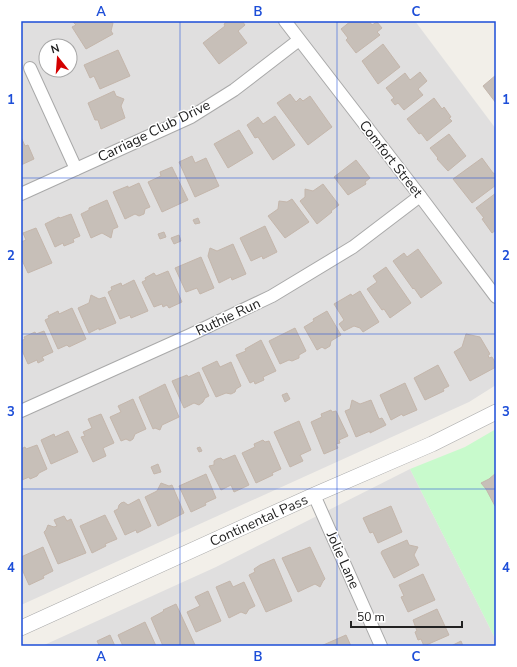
<svg xmlns="http://www.w3.org/2000/svg" width="517" height="667" viewBox="0 0 517 667" font-family="'Nunito Sans',sans-serif">
<style>
.residential{fill:#e0dfdf;fill-rule:evenodd}
.park{fill:#c8facc}
.building{fill:#c7bfb8;stroke:#c4b6ab}
.lines{fill:none;stroke-linecap:round;stroke-linejoin:round}
.minor-casing{stroke:#a9a9a9;stroke-width:14}
.tertiary-casing{stroke:#a9a9a9;stroke-width:16}
.minor{stroke:#fff;stroke-width:12}
.tertiary{stroke:#fff;stroke-width:15}
.grid{fill:none;stroke:#1d4ed8;stroke-width:1;stroke-opacity:0.55}
.labels{text-anchor:middle;dominant-baseline:central;stroke-width:3;stroke-linejoin:round;paint-order:stroke}
.street-label{font-size:14px;fill:#222;stroke:#fff}
.neatline{fill:none;stroke:#1d4ed8;stroke-width:1.5}
.grid-label{font-size:13px;text-anchor:middle;font-weight:bold;fill:#1d4ed8}
</style>
<rect width="100%" height="100%" fill="#f2efe9"/>
<g class="residential">
<path d="M21,21H415L496,129V385L469,402L21,605ZM46,46H70V70H46Z"/>
<path d="M410,469L496,640V646H42L216,567Z"/>
</g>
<path class="park" d="M496,429V640L410,469L465,447Z"/>
<g class="building">
<path d="M74,21H107L113,23L111,31L113,34L86,49L72,27L76,25L73,22Z"/>
<path d="M228,21H242L245,25L238,31L247,43L219,64L203,43L225,26L224,24Z"/>
<path d="M351,21H369L372,25L377,22L382,28L377,32L380,35L356,53L346,40L348,38L341,29Z"/>
<path d="M383,44L400,67L378,84L362,61Z"/>
<path d="M118,50L130,76L100,89L94,76L90,78L84,65Z"/>
<path d="M420,72L427,81L418,89L423,95L404,110L398,103L395,105L391,100L394,98L386,88L405,73L410,80Z"/>
<path d="M496,75V103L483,86Z"/>
<path d="M114,91L116,96L124,99L121,106L125,118L101,129L98,120H95L88,103Z"/>
<path d="M290,94L296,102L300,98L303,101L310,96L332,127L308,145L277,103Z"/>
<path d="M434,98L442,109L444,107L451,117L449,118L452,121L427,141L421,133L419,134L407,119Z"/>
<path d="M275,116L295,145L273,160L258,137L255,138L247,125L258,117L263,124Z"/>
<path d="M239,130L253,153L228,168L214,144Z"/>
<path d="M449,134L466,156L448,171L437,159L438,158L430,148Z"/>
<path d="M21,137L25,146L28,145L34,159L21,165Z"/>
<path d="M192,156L195,163L206,158L219,186L195,197L179,162Z"/>
<path d="M482,158L493,173L496,174V185L472,203L453,179Z"/>
<path d="M356,160L370,178L365,182L366,184L348,195L334,177Z"/>
<path d="M172,167L188,200L162,212L148,182L161,176L160,172Z"/>
<path d="M139,183L150,207L145,209L144,214L139,216L135,214L125,219L113,192L128,186V188Z"/>
<path d="M323,184L339,205L331,211L332,212L317,224L300,201L305,197V189L313,191Z"/>
<path d="M496,193V230L492,233L482,219L484,218L476,208Z"/>
<path d="M292,199L309,222L285,238L268,216L278,209L279,201L287,202Z"/>
<path d="M107,200L118,227L113,229L111,238L102,233L91,238L81,214L89,210V208Z"/>
<path d="M71,214L80,236L73,239L74,242L64,246L63,243L55,247L45,224L59,217L60,218Z"/>
<path d="M198,218L200,223L195,224L193,220Z"/>
<path d="M265,226L277,252L263,259L262,256L251,261L240,238Z"/>
<path d="M36,228L52,263L28,273L21,258V242L26,240L23,233Z"/>
<path d="M164,232L166,237L160,239L158,234Z"/>
<path d="M179,235L181,241L174,244L171,238Z"/>
<path d="M233,244L246,274L232,280L231,277L219,283L208,256L210,248L217,251Z"/>
<path d="M418,249L442,283L421,298L414,288L413,289L393,261L404,253L407,257Z"/>
<path d="M201,257L214,288L200,294L197,288L186,292L175,268Z"/>
<path d="M386,267L411,303L390,318L384,309L382,310L367,289L377,282L373,276Z"/>
<path d="M168,271L182,302L169,308L167,305L163,307L162,304L154,307L142,282L146,280L145,278L154,273L156,276Z"/>
<path d="M134,280L148,311L131,318L130,315L120,319L108,292L112,290L111,287L121,283L122,286Z"/>
<path d="M360,291L379,322L363,332L360,328L354,326L344,331L339,324L344,320L334,304L351,294L352,296Z"/>
<path d="M91,295L99,299L105,297L116,323L99,330V328L89,333L78,308L89,303Z"/>
<path d="M72,308L86,339L69,347L67,345L58,349L45,320L49,318L48,316L58,311L59,314Z"/>
<path d="M327,311L341,335L331,341L330,346L325,349L322,347L317,350L304,327L314,321L313,319Z"/>
<path d="M295,328L306,351L299,355V358L292,361L289,360L280,364L269,341Z"/>
<path d="M44,331L53,352L42,357L44,360L38,363L37,360L28,364L21,348V341L25,339L24,337L35,332L36,334Z"/>
<path d="M466,334L480,337L490,354L488,355L489,358L492,357L496,364V367L470,381L454,352L462,347Z"/>
<path d="M261,340L276,371L263,377L264,380L255,384L254,381L250,383L236,355L246,351L245,349Z"/>
<path d="M217,361L220,367L231,362L241,386L236,389L235,392L231,394L226,393L216,397L202,368Z"/>
<path d="M438,365L449,386L443,389L444,391L425,400L414,378Z"/>
<path d="M199,372L209,396L205,398L203,402L199,405L194,403L184,408L172,381L187,375L188,377Z"/>
<path d="M405,383L417,410L403,416L402,414L391,420L380,395Z"/>
<path d="M165,384L179,417L162,425L160,430L155,428L153,429L139,397Z"/>
<path d="M287,393L290,399L285,402L282,395Z"/>
<path d="M133,399L146,429L135,434L133,439L130,441L126,439L121,441L110,417L121,412L118,406Z"/>
<path d="M352,400L360,404L371,400L379,419L382,418L386,425L370,433V431L356,437L345,411L350,409Z"/>
<path d="M331,410L332,412L336,411L348,436L339,440L340,443L336,444L338,448L324,454L311,422L322,417L321,414Z"/>
<path d="M101,414L114,443L103,448L106,456L93,462L81,437L85,436L83,432L92,428L88,419Z"/>
<path d="M299,421L311,450L300,455L303,461L290,467L274,432Z"/>
<path d="M68,431L78,452L51,464L41,440L54,434L55,437Z"/>
<path d="M263,440L265,442L269,441L281,469L272,473L273,475L256,483L242,453L255,447L254,444Z"/>
<path d="M37,445L47,469L39,473L37,476L30,479L29,477L22,480L21,449L25,447L26,449Z"/>
<path d="M200,447L202,451L199,452L197,448Z"/>
<path d="M235,455L249,485L234,492L231,485L221,490L209,466L214,465V461L217,459L221,458L223,460Z"/>
<path d="M158,464L161,472L154,474L151,467Z"/>
<path d="M496,473V506H495L486,489L481,483L489,479Z"/>
<path d="M206,474L216,498L205,503L206,505L191,512L179,486Z"/>
<path d="M161,483L169,486L172,485L184,513L158,526L145,497L157,491Z"/>
<path d="M139,499L151,526L137,533L136,530L125,535L114,511L118,509L119,505L121,503L124,502L128,505Z"/>
<path d="M391,506L402,532L378,543L373,532L370,533L363,518Z"/>
<path d="M105,515L117,539L105,544L106,546L92,553L80,526Z"/>
<path d="M64,516L67,521L71,519L86,553L58,564L44,532L46,530L48,525L54,527L57,526L54,520Z"/>
<path d="M407,540L409,545L418,547L414,555L419,565L394,578L381,553L382,551Z"/>
<path d="M43,547L53,571L43,576L44,578L29,585L21,567V557Z"/>
<path d="M310,547L325,579L323,581L320,587L315,584L298,592L282,558Z"/>
<path d="M274,559L292,601L266,612L249,575L255,572L254,569L260,565Z"/>
<path d="M423,574L435,600L408,612L401,597L404,596L399,585Z"/>
<path d="M230,581L233,587L244,582L255,606L249,609L246,614L241,612L229,618L216,587Z"/>
<path d="M208,591L221,621L196,632L187,612L200,606L195,597Z"/>
<path d="M176,604L195,645L192,646H163L151,618L164,611L163,610Z"/>
<path d="M437,609L449,635L424,646L421,639L418,640L415,632L417,631L413,620Z"/>
<path d="M145,622L156,646H123L118,635Z"/>
<path d="M110,635L115,646H96L99,645L97,641Z"/>
<path d="M346,635L351,646H321Z"/>
<path d="M461,641L463,646H451Z"/>
</g>
<g class="lines">
<g class="minor-casing">
<g id="minor">
<path d="M285,21L420,196L496,297"/>
<path d="M30,68L76,169"/>
<path d="M21,194L191,117L234,90L299,40"/>
<path d="M21,411L190,335L272,296L353,247L420,196"/>
<path d="M314,495L381,646"/>
</g>
</g>
<g class="tertiary-casing">
<g id="tertiary">
<path id="s1" d="M21,628L314,495L432,444L496,412"/>
</g>
</g>
<use href="#minor" class="minor"/>
<use href="#tertiary" class="tertiary"/>
</g>
<path class="grid" d="M180,21V646M337,21V646M21,178H496M21,334H496M21,489H496"/>
<g class="labels">
<g class="street-label">
<text transform="translate(154 131) rotate(-26)">Carriage Club Drive</text>
<text transform="translate(391 159) rotate(52)">Comfort Street</text>
<text transform="translate(228 317) rotate(-25)">Ruthie Run</text>
<text stroke="none"><textPath href="#s1" startOffset="261">Continental Pass</textPath></text>
<text transform="translate(343 560) rotate(66)">Jolie Lane</text>
</g>
</g>
<rect width="517" height="667" fill="none" stroke="#ffffff" stroke-width="44"/>
<g transform="translate(58 58) rotate(343)"><circle r="19" fill="#ffffff" stroke="#a7a7a7"/>
<path d="M0-3L7 15L0 10L-7 15Z" fill="#d40000"/>
<text y="-6" font-size="11" font-weight="bold" text-anchor="middle" fill="#222222">N</text>
</g>
<path d="M351 621v6h111v-6" fill="none" stroke="#222222" stroke-width="2"/>
<text x="357" y="621" font-size="12" fill="#222222" stroke="#ffffff" stroke-width="3" paint-order="stroke">50 m</text>
<rect x="22" y="22" width="473" height="623" class="neatline"/>
<g class="grid-label">
<text x="101" y="16">A</text>
<text x="258" y="16">B</text>
<text x="416" y="16">C</text>
<text x="11" y="104">1</text>
<text x="506" y="104">1</text>
<text x="11" y="260">2</text>
<text x="506" y="260">2</text>
<text x="11" y="416">3</text>
<text x="506" y="416">3</text>
<text x="11" y="572">4</text>
<text x="506" y="572">4</text>
<text x="101" y="661">A</text>
<text x="258" y="661">B</text>
<text x="416" y="661">C</text>
</g>
</svg>
